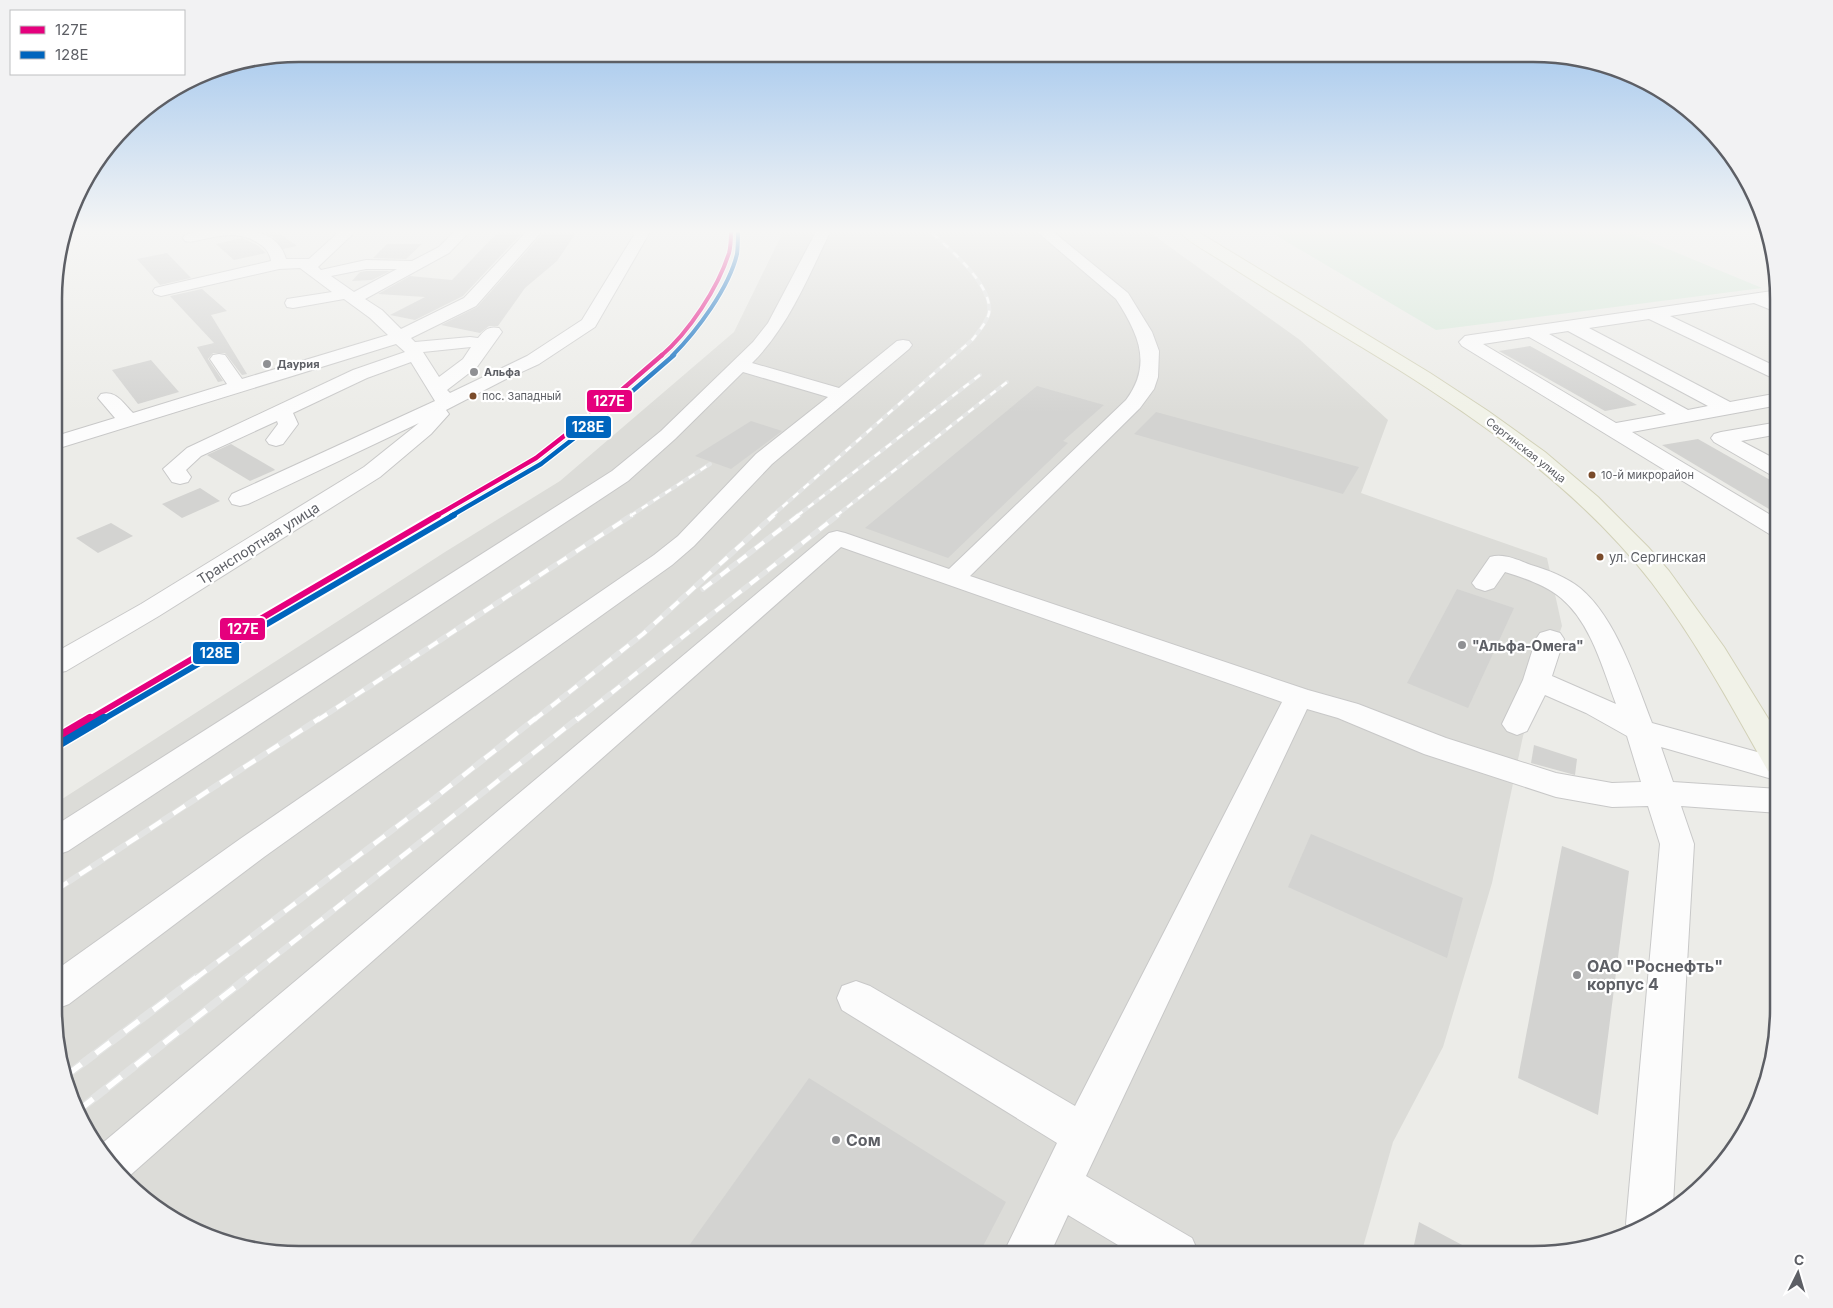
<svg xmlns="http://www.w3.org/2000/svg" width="1833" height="1308" viewBox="0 0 1833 1308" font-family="Inter,sans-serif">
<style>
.industrial{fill:#dcdcd8}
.green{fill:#d6e8d9}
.building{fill:#d3d3d1}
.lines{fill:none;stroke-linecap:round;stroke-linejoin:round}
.minor-casing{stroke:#c8c8c8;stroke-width:2}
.major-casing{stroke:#d2d1b8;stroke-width:2}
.minor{fill:#fcfcfc;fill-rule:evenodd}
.major{fill:#f1f2e8;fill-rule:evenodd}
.rail-far3-casing{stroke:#e3e4e3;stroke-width:4}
.rail-far2-casing{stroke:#e3e4e3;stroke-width:5.5}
.rail-far1-casing{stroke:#e3e4e3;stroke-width:6}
.rail-casing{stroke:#e3e4e3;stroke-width:8}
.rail-far3{stroke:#fff;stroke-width:2.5;stroke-dasharray:7;stroke-linecap:butt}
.rail-far2{stroke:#fff;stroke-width:4;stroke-dasharray:11;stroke-linecap:butt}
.rail-far1{stroke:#fff;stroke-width:4.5;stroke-dasharray:14;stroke-linecap:butt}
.rail{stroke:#fff;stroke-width:5.5;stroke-dasharray:18;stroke-linecap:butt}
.rail-1-far3-casing{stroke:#fff;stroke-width:6}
.rail-1-far2-casing{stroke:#fff;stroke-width:7}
.rail-1-far1-casing{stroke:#fff;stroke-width:10}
.rail-1-casing{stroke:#fff;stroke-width:11}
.rail-2-far3-casing{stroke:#fff;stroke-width:6}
.rail-2-far2-casing{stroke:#fff;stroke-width:7}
.rail-2-far1-casing{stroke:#fff;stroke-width:10}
.rail-2-casing{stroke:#fff;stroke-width:11}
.rail-1-far3{stroke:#e5007d;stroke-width:4}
.rail-1-far2{stroke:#e5007d;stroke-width:4.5}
.rail-1-far1{stroke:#e5007d;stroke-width:6}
.rail-1{stroke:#e5007d;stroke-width:8}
.rail-2-far3{stroke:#0065bd;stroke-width:4}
.rail-2-far2{stroke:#0065bd;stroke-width:4.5}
.rail-2-far1{stroke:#0065bd;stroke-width:6}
.rail-2{stroke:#0065bd;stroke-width:8}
.poi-dot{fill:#8f9093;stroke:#fff;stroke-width:2}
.bus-dot{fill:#7a4b2a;stroke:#fff;stroke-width:2}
.labels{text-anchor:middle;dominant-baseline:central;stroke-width:4.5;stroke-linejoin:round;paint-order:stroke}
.far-poi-label{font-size:11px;font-weight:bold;fill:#5d5f65;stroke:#fff;text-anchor:start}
.far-bus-label{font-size:11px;fill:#5d5f65;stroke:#fff;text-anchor:start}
.far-street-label{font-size:11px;fill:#5d5f65;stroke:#fff}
.bus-label{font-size:13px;fill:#5d5f65;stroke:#fff;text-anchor:start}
.street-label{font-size:14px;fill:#5d5f65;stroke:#fff}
.poi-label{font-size:14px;font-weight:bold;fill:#5d5f65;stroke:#fff;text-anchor:start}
.near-poi-label{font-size:16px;font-weight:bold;fill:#5d5f65;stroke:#fff;text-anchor:start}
.rim{fill:none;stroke:#5d5f65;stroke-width:2.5}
.line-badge{stroke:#fff;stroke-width:2}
.badge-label{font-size:14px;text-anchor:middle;font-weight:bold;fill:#fff}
</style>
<rect width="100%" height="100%" fill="#ecece8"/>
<path class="industrial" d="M784,230H1146L1300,340L1388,420L1361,493L1547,558L1562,626L1523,736L1492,883L1443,1047L1393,1142L1361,1254H283L220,1241L150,1203L86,1131L56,1041V803L445,552L560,481L734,332Z"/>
<path class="green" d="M1267,230H1622L1762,288L1436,330Z"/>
<g class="building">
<path d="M276,231L297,246L283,249L274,238L266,233Z"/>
<path d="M497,233H522L463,296L415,320L390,315L425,297L378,294L410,276L452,280Z"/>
<path d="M543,233H576L557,261L525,288L498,326H489L480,333L441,325L477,307Z"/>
<path d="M242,238L257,245L266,253L234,260L216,244Z"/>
<path d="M387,244H422L406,259L373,258Z"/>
<path d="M167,253L191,278L160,285L137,259Z"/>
<path d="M366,271H390L372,280L352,281L360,272Z"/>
<path d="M202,289L227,311L211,315L247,374L242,375L225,353H213L208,359L223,381L218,382L197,347L214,343L170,296Z"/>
<path d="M1530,346L1637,405L1605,411L1499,351Z"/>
<path d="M151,360L179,392L138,404L112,370Z"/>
<path d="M1037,386L1104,405L1063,441L1068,443L948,558L865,528Z"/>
<path d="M1156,412L1359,467L1343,494L1134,434Z"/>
<path d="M751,421L782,431L731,469L695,456Z"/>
<path d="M1698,439L1779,485V515L1662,445Z"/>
<path d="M231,444L274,469L275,470L250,481L207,455Z"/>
<path d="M200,488L220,501L182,518L162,504Z"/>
<path d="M111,523L133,536L98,553L76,538Z"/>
<path d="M1457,589L1514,608L1468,708L1407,683Z"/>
<path d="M1534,745L1577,759L1575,775L1531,763Z"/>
<path d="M1311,834L1463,898L1447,958L1288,887Z"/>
<path d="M1562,846L1629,871L1598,1115L1518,1078Z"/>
<path d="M809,1078L1006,1202L979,1254H683Z"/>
<path d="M1419,1222L1479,1254H1412Z"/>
</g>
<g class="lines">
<g class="minor-casing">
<g id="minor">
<path d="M204,230C232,230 276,223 286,259H309L341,230H357L318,267L321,270L366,260L412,261L439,247L456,230H471L449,253L365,299L382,310L401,329L464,298L528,230H543L476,306L411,338L415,342L470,337L478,338C485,330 488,326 499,328L502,332L477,367L447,390L450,393L527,356L582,320L637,230H651L595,327L539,364L504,380L446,410L449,414L431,434L380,477L159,616L66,671L56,673V652L141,604L364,467L419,423L248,504L240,506L232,504L229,499L232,494L435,401L411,362L367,378L293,413L298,424L283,444L276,446L269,444L266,440L278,424L277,421L201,456L186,470L191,477L188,482L180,484L172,482L163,469L187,448L353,370L405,352L396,344L56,449V436L115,418L98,398L101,394C116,390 123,403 133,413L227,384L210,359L213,355L219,354L225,355L242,379L388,335L370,318L344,299L293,308L287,307L285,303L287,299L332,292L300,268L279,269L161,296L155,294L153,291L155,288L271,261C270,253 265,247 258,243C242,232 222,235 204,239C197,240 192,243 185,241L183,238L185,235ZM366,269H397L354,292L331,276ZM471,347L463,359L439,377L423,352Z"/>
<path d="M817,230H831C808,277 789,326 752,363L839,388L897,341L903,340L909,341L912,345L909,349L772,464L694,546L672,565L264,857L69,1004L56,1009V970L240,839L654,555L678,536L756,454L828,397L743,372L675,439L628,481L68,851L56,855V825L612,471L661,431L753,342L768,323Z"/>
<path d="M1035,230H1051L1128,293L1152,332L1159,351L1158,377L1154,389L1140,408L970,576L1308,690L1358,704L1446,738L1556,773L1612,783L1641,782L1627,736L1586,713L1545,695L1527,731L1517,735L1507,731L1502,724L1523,680L1536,639L1540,633L1550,630L1560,633L1564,639L1552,676L1616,704C1603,669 1591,623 1561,598C1545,585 1524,578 1505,572L1494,588L1485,591L1476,588L1472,583L1490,557C1504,553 1518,560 1531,565C1548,570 1566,577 1580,588C1616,618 1635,679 1652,723L1779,758V781L1661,747L1673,782L1779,789V813L1681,806L1694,844L1673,1204L1643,1229L1630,1233L1626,1224L1660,844L1648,806L1612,807L1556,797L1424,754L1338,718L1307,709L1086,1176L1192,1238L1199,1254H1133L1068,1215L1050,1254H1003L1057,1143L842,1010L837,998L842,986L856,981L870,986L1075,1106L1282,702L841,547L127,1178L99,1146L829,533L837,531L845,533L949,569L1126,400C1153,364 1138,333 1116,299Z"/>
<path d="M1779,290V300H1775L1779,302V313L1754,303L1670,316L1779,368V381L1649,319L1589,328L1730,402L1779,393V405L1632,432L1779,520V537L1771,535L1462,346L1459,342L1465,336L1471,335ZM1568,331L1708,406L1688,410L1549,334ZM1529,337L1666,414L1616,423L1483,344Z"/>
<path d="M1779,422V434L1741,441L1779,461V476L1771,475L1714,442L1711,438L1714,434L1721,432Z"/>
</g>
</g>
<g class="major-casing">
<path id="major" d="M1178,230H1195L1430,373L1488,411L1545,452L1598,497L1648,547L1669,571L1724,647L1779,736V774L1768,771C1732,707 1697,642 1652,583C1584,495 1490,427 1396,368C1339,333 1281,299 1225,263C1212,254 1187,242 1178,230Z"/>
</g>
<use href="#minor" class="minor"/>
<use href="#major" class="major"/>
<g class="rail-far3-casing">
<g id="rail-far3">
<path d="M630,516L710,464"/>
<path d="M772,516L973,339C979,331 987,322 989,313C993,284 948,248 929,230"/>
<path d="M797,516L980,375"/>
<path d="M836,516L1007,382"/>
</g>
</g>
<g class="rail-far2-casing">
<g id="rail-far2">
<path d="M703,589L799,515"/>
<path d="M318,720L632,515"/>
<path d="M534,720L643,634L774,515"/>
<path d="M577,720L838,515"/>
</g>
</g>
<g class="rail-far1-casing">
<g id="rail-far1">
<path d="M56,890L320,718"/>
<path d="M195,979L431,801L536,718"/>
<path d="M246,979L578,718"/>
</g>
</g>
<g class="rail-casing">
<g id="rail">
<path d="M67,1075L197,977"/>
<path d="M79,1110L248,977"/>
</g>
</g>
<use href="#rail-far3" class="rail-far3"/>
<use href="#rail-far2" class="rail-far2"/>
<use href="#rail-far1" class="rail-far1"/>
<use href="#rail" class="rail"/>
<g class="rail-1-far3-casing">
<path id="rail-1-far3" d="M661,356C689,332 718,288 729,253C731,246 731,237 731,230"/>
</g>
<g class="rail-1-far2-casing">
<path id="rail-1-far2" d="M436,516L536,458L609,401L662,355"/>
</g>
<g class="rail-1-far1-casing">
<path id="rail-1-far1" d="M88,720L438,515"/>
</g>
<g class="rail-1-casing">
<path id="rail-1" d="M56,738L90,718"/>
</g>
<g class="rail-2-far3-casing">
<path id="rail-2-far3" d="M672,356C697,331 729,288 737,254C738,246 738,238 738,230"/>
</g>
<g class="rail-2-far2-casing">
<path id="rail-2-far2" d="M451,516L541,464L614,407L674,355"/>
</g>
<g class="rail-2-far1-casing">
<path id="rail-2-far1" d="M102,720L454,515"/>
</g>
<g class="rail-2-casing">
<path id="rail-2" d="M60,744L104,718"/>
</g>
<use href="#rail-1-far3" class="rail-1-far3"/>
<use href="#rail-1-far2" class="rail-1-far2"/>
<use href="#rail-1-far1" class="rail-1-far1"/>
<use href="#rail-1" class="rail-1"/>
<use href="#rail-2-far3" class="rail-2-far3"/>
<use href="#rail-2-far2" class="rail-2-far2"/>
<use href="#rail-2-far1" class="rail-2-far1"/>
<use href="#rail-2" class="rail-2"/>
</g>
<linearGradient id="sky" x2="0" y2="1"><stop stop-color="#97c0ec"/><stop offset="0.56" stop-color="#f6f6f5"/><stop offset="1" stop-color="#f6f6f5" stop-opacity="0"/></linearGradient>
<rect width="1833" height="413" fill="url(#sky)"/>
<g class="poi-dot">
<circle cx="267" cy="364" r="5"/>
<circle cx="474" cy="372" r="5"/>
<circle cx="1462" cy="645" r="5"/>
<circle cx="1577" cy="975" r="5"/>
<circle cx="836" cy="1140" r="5"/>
</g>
<g class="bus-dot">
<circle cx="473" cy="396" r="4.5"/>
<circle cx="1592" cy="475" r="4.5"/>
<circle cx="1600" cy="557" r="4.5"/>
</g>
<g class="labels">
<g class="far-poi-label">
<text x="277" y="364">Даурия</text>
<text x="484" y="372">Альфа</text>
</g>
<g class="far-bus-label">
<text x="482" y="396">пос. Западный</text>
<text x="1601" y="475">10-й микрорайон</text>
</g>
<g class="far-street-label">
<text transform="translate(1526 450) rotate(38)">Сергинская улица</text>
</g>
<g class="bus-label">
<text x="1609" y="557">ул. Сергинская</text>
</g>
<g class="street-label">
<text transform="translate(258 543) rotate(-32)">Транспортная улица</text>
</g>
<g class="poi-label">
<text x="1472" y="645">"Альфа-Омега"</text>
</g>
<g class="near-poi-label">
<text x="1587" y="966">ОАО "Роснефть"<tspan x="1587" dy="18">корпус 4</tspan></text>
<text x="846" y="1140">Сом</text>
</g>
</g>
<path d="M0 0H1833V1308H0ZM299 62H1533A237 237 0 0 1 1770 299V1009A237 237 0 0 1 1533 1246H299A237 237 0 0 1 62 1009V299A237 237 0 0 1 299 62Z" fill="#f2f2f3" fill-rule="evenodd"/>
<path class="rim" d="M299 62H1533A237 237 0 0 1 1770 299V1009A237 237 0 0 1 1533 1246H299A237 237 0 0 1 62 1009V299A237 237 0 0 1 299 62Z"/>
<g class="line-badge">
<rect x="586" y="389" width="47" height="24" rx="5" fill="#e5007d"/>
<rect x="565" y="415" width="47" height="24" rx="5" fill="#0065bd"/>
<rect x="219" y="617" width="47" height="24" rx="5" fill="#e5007d"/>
<rect x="192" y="641" width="48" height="24" rx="5" fill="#0065bd"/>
</g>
<g class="badge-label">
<text x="609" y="406">127Е</text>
<text x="588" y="432">128Е</text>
<text x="243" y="634">127Е</text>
<text x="216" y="658">128Е</text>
</g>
<rect x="10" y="10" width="175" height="65" fill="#ffffff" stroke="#bebfc1"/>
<rect x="20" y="26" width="25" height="8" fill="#e5007d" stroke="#bebfc1"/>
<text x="55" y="35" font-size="15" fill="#5d5f65">127Е</text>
<rect x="20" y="51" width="25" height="8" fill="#0065bd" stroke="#bebfc1"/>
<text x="55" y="60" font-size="15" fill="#5d5f65">128Е</text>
<g transform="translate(1798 1273) rotate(5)" stroke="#ffffff" stroke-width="4" paint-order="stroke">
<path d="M0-4L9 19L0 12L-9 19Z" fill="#5d5f65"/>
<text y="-8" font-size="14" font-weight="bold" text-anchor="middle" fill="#5d5f65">С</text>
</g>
</svg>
